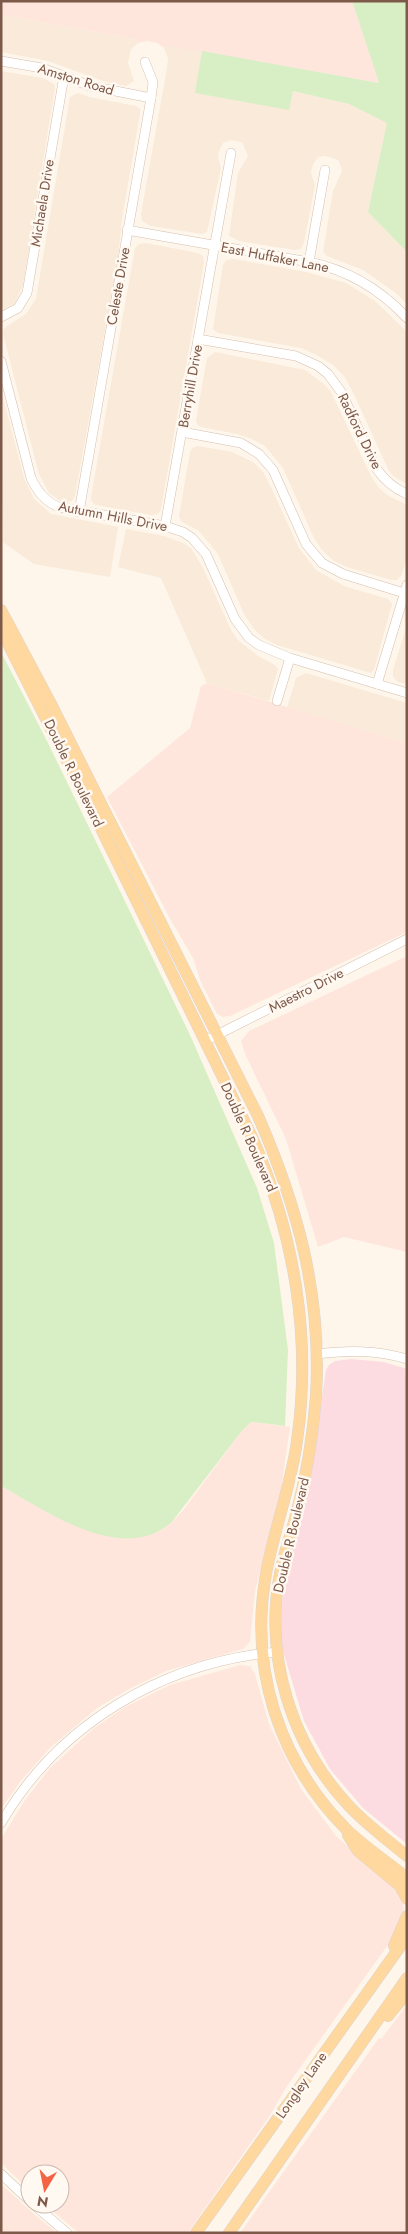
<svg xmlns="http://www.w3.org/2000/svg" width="408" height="2234" viewBox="0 0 408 2234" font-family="Jost,sans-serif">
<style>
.residential{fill:#f9eada}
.commercial{fill:#ffe6dd}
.medical{fill:#fddce1}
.green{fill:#d8efc5}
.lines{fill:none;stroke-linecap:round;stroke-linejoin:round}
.minor-casing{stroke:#d5bfb0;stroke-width:10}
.major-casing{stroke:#ddd4d0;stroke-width:12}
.minor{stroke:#fff;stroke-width:9}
.major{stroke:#ffd8a0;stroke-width:11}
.labels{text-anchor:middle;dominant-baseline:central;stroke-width:5;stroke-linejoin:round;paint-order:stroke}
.street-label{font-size:14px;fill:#7d5949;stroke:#fff9f2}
</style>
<rect width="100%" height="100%" fill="#fef6ea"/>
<g class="residential">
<path d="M1,15L135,39L138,43L131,49L128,63L134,81L126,86L106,82L48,61L1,52Z"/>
<path d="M168,45L202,51L196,93L289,109L293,91L349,104L388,123L368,212L407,252V304L396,293L363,270L327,256L323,252L333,191L342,171L339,161L333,158L325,156L318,157L313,164L311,173L315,185L304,243L301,249L295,250L239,241L229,236L238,173L248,156L242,142L231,140L223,143L219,151L218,158L221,168L207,232L202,234L151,226L142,221L141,214L167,68L168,58L164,48Z"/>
<path d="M1,71L43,78L55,85V88L23,285L15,303L3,309L1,308Z"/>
<path d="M78,93L89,97L136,106L140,109V114L122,219L118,258L75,496L72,501L67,502L59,500L49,493L39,474L3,334L4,329L7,326L26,314L36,299L70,97Z"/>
<path d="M146,243L198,253L203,256L204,263L161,509L158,514L151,515L96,505L92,502L91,497L135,248L139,244Z"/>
<path d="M233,259L306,272L346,283L375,301L404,329L407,333V484L393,476L388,469L352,390L344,376L333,365L317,355L301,348L218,333L213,329L223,265L226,260Z"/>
<path d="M215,352L305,370L324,384L331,392L371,476L378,487L387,495L407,505V558L401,576L397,580H391L347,567L334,561L322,550L314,538L283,468L265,446L252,439L237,434L201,427L197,424L196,420L207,358Z"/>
<path d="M1,390L24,478L34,499L51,514L118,527L110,577L34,564L3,542Z"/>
<path d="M198,446L232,452L253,462L263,472L269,483L299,548L316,570L344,586L388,599L392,604L374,670L371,673L277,645L265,639L254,629L244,614L218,554L199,531L181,521L179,516L190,452L192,448Z"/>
<path d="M126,529L164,536L183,543L191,548L203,568L231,630L238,640L258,656L275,665L278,669L269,701L207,683L161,578L118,567Z"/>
<path d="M407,625V684L398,682L393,677V670Z"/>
<path d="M306,673L407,703V743L287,708L296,678Z"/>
</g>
<g class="commercial">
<path d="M1,1H352L379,83L168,46L164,48L157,43L147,41L138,43L135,39L1,15Z"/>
<path d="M207,683L407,743V932L230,1016L223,1017L217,1014L200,980L193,958L169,917L107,797L190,728L201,686Z"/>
<path d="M407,956V1252L344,1237L318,1247L286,1139L245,1054L241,1041L249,1031Z"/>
<path d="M251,1422L290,1427L280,1497L255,1591L250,1642L243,1649L166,1671L129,1689L97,1708L50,1748L20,1782L1,1809V1486L51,1514L95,1533H155L171,1523L184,1509L241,1432Z"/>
<path d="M240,1665L250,1666L255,1674L269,1724L301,1789L336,1836L362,1859L390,1881L403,1900L404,1914L400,1928L287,2086L269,2117L188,2233H79L44,2204H60V2174H30V2191L1,2163V1839L25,1800L50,1768L94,1728L125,1707L170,1685Z"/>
<path d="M407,2005V2233H240L379,2038L381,2039Z"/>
<path d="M1,2184L35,2215L57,2233H1Z"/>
</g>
<path class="medical" d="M351,1359L384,1362L407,1369V1844L363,1808L330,1769L304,1721L282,1648L280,1623L286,1571L311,1472L326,1370L329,1365L335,1361Z"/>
<g class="green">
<path d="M352,1H407V252L368,212L387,123L349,104L293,91L289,110L195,93L202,51L379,83Z"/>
<path d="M1,652L47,741L190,1035L257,1188L274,1243L288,1350L285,1426L251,1422L241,1432L171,1523C166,1526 160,1531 155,1533C105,1554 43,1509 1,1486Z"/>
</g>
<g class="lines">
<g class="minor-casing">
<g id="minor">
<path d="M1,61L42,68L90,86L151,98"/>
<path d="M127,230L309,262C348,270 380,289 407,318"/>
<path d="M309,262L325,170"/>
<path d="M1,317L18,308L27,293L64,76"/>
<path d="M198,339L296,356L318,366L328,374L342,393L376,468C384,480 393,488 407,494"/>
<path d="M1,361L31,478C37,491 45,502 59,507L165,526L183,532L192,538L206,554L235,619L249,638L259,645L290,658L407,693"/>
<path d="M182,432L241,443L259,454L273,470L306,544L322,563L343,574L404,593"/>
<path d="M79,512L151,98L153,82L145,62"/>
<path d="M165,526L231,153"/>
<path d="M377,684L407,585"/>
<path d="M277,701L290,658"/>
<path d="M205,1041L407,939"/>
<path d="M316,1354C348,1350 376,1350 407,1359"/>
<path d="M1,1823C59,1724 163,1662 277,1652"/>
<path d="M1,2174L30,2201"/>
<path d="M33,2204L67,2233"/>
</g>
</g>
<g class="major-casing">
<g id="major">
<path d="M1,610L50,702L258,1116C298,1208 322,1295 316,1396C313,1435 307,1473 297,1511C292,1532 284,1552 280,1573C264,1657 291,1744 349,1806C366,1824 387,1840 407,1856"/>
<path d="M1,630L92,810L252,1137C294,1233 312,1337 297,1441C291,1486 274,1529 266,1574C249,1669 279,1762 347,1830C365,1847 387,1862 407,1878"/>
<path d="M348,1835L358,1851L400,1886L407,1899"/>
<path d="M394,1946L407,1916"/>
<path d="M388,2016L407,1993"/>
<path d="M196,2233L407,1937"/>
<path d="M229,2233L407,1978"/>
</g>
</g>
<use href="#minor" class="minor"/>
<use href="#major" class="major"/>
</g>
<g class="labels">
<g class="street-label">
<text transform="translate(76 79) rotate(17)">Amston Road</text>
<text transform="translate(42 203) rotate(-81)">Michaela Drive</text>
<text transform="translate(275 257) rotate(11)">East Huffaker Lane</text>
<text transform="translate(118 286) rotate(-80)">Celeste Drive</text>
<text transform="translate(190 386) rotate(-80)">Berryhill Drive</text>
<text transform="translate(360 431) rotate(64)">Radford Drive</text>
<text transform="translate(113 516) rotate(11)">Autumn Hills Drive</text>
<text transform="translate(74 773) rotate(64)">Double R Boulevard</text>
<text transform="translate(306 990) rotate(-27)">Maestro Drive</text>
<text transform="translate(249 1137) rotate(66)">Double R Boulevard</text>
<text transform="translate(291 1535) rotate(-77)">Double R Boulevard</text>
<text transform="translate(301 2085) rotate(-55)">Longley Lane</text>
</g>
</g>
<rect width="408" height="2234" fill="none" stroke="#7d5949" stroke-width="5"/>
<g transform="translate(45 2189) rotate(190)"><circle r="24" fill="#fff9f2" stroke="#cbb9ae"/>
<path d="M0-4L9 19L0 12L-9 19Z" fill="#f46444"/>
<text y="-8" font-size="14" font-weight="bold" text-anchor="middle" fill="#7d5949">N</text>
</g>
</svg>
